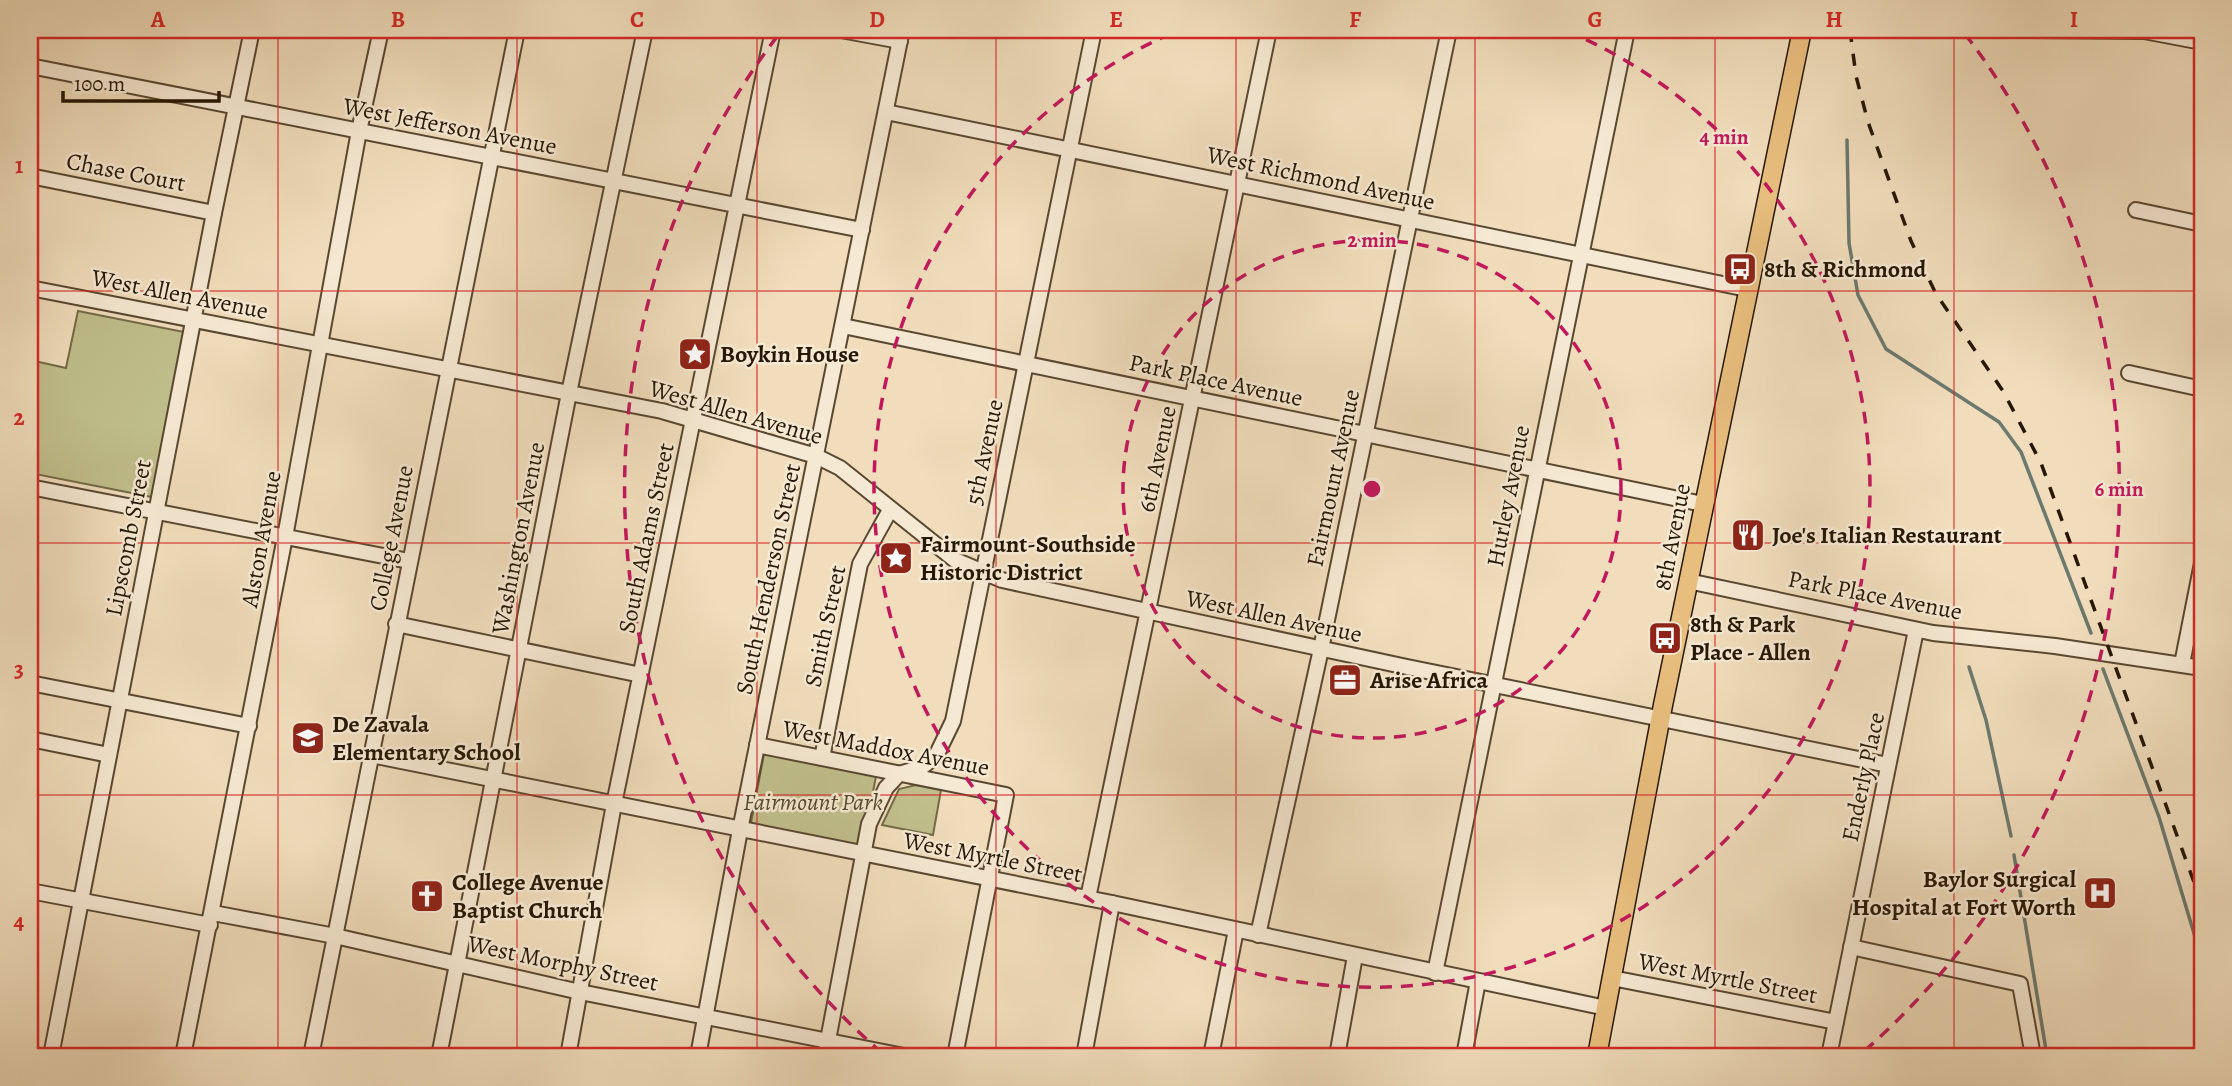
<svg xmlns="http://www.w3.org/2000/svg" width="2232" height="1086" viewBox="0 0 2232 1086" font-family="Alegreya,serif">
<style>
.green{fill:#c0bf8c;stroke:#736b48;stroke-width:2}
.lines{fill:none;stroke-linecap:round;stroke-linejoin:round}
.stream{stroke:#6c796e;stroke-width:3.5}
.minor-casing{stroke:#594831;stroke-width:18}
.major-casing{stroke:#261703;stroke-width:21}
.minor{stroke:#f6e9d3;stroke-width:14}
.major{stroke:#e8be7e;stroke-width:18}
.rail{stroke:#261703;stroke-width:3.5;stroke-dasharray:12 12;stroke-linecap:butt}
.grid{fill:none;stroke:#d62828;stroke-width:2;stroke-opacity:0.55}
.ring{fill:none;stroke:#c2185b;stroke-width:3.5;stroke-dasharray:12 9}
.labels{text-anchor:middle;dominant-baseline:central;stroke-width:5;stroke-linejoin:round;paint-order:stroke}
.street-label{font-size:24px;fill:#261703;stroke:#f6e9d3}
.poi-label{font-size:24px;font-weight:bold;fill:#261703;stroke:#f6e9d3;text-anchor:start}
.park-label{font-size:24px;font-style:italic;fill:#54492c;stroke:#f6e9d3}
.centre{fill:#c2185b;stroke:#f6e9d3;stroke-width:3.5}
.ring-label{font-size:21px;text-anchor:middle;font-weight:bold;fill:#c2185b;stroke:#f6e9d3;stroke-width:5;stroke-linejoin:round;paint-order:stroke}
.neatline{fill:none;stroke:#d62828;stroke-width:2.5}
.grid-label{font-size:23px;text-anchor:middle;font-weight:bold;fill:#d62828}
</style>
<rect width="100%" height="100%" fill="#f1ddbc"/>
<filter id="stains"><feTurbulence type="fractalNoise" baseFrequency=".00286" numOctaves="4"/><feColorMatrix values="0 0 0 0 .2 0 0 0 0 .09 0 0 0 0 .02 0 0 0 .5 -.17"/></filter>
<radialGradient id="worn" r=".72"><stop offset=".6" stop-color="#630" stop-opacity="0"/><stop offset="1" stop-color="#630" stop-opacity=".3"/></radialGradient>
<g class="green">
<path d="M78,311L184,332L152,497L30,473V360L66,368Z"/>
<path d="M764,754L876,776L862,850L750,828Z"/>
<path d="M916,785L941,790L933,835L882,825L899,789Z"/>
</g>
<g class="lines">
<g class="stream">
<path d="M1847,140L1849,243L1858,295L1886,349L1999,422L2021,452L2091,633"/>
<path d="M1969,667L1986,720L2011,836"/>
<path d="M2103,669L2159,817L2202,960"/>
<path d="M2014,855L2047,1056"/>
</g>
<g class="minor-casing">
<g id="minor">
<path d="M841,30L900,41"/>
<path d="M2027,30L2144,31L2202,42"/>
<path d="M30,66L862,230"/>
<path d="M886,112L1747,289"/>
<path d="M30,176L214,213"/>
<path d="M2136,210L2202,224"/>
<path d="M30,288L662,411L816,456L840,468L955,560L1002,580L1407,667L1888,765"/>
<path d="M843,326L1703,504"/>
<path d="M2129,373L2202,389"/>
<path d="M30,487L409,561"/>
<path d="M1688,581L1933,633L2055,646L2202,668"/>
<path d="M396,624L641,675"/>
<path d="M2182,664L2202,563"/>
<path d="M30,683L249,726"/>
<path d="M30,739L109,755"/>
<path d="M757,745L1006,795L955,1056"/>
<path d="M371,755L1112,903L1606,1008"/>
<path d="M822,758L860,564L890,510"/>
<path d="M30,891L210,925"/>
<path d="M1088,898L1269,30"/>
<path d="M213,913L335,936L580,992L904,1056"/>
<path d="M1258,935L1321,649L1449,30"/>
<path d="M1851,947L2020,984L2033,1056"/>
<path d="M1435,973L1627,30"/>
<path d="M1612,978L1836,1022"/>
<path d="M51,1056L214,213L252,30"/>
<path d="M183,1056L285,537L359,131L381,30"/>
<path d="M311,1056L517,30"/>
<path d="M439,1056L569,393L645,30"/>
<path d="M568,1056L614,804L773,30"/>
<path d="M698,1056L740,830L902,30"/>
<path d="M825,1056L869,824L886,788L899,774L922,767L936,756L953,721L1094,30"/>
<path d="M1084,1056L1112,903"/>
<path d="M1211,1056L1236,930"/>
<path d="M1337,1056L1355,956"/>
<path d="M1464,1056L1478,981"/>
<path d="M1829,1056L1916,630"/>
</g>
</g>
<g class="major-casing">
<path id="major" d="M1597,1056L1663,705L1802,30"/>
</g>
<use href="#minor" class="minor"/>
<use href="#major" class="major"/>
<path class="rail" d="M1850,30L1856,76L1868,122L1911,241L1936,294L2003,391L2041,463L2202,904"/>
</g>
<path class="grid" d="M278,30V1056M517,30V1056M757,30V1056M996,30V1056M1236,30V1056M1475,30V1056M1715,30V1056M1954,30V1056M30,291H2202M30,543H2202M30,795H2202"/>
<g class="ring">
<circle cx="1372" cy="489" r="249"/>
<path d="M1567 31A498 498 0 1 1 1177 31"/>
<path d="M882 1053A747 747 0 0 1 779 34M1965 34A747 747 0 0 1 1862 1053"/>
</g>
<defs>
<g id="bus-square" transform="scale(1.75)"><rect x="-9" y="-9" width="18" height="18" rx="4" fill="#8f2418" stroke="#f6e9d3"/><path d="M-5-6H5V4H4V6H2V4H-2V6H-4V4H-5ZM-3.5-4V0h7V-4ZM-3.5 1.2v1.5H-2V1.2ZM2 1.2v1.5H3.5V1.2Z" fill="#fff"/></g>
<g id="sight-square" transform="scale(1.75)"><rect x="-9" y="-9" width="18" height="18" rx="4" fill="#8f2418" stroke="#f6e9d3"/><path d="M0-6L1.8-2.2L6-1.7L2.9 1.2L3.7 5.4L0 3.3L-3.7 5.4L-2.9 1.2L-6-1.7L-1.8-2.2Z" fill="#fff"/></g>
<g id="restaurant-square" transform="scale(1.75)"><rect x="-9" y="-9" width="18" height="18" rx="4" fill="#8f2418" stroke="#f6e9d3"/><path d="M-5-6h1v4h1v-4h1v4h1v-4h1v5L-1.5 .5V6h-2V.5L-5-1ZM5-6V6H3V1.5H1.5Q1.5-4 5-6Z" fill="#fff"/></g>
<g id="office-square" transform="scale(1.75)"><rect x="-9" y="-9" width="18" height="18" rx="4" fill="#8f2418" stroke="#f6e9d3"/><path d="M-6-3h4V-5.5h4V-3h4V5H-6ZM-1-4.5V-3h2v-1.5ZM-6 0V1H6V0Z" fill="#fff"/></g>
<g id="school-square" transform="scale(1.75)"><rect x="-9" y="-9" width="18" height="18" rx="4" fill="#8f2418" stroke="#f6e9d3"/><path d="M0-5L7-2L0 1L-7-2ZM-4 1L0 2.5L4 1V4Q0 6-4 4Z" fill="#fff"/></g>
<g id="hospital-square" transform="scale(1.75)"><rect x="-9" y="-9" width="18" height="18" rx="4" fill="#8f2418" stroke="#f6e9d3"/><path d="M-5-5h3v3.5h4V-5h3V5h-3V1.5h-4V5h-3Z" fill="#fff"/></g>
<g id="church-square" transform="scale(1.75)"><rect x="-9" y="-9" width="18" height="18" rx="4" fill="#8f2418" stroke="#f6e9d3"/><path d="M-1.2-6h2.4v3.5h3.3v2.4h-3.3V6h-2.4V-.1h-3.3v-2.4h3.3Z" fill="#fff"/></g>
</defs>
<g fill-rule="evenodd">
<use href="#bus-square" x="1740" y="269"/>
<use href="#sight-square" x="695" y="354"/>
<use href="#restaurant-square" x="1748" y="535"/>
<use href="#sight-square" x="896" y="558"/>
<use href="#bus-square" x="1665" y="638"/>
<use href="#office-square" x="1345" y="680"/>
<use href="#school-square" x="308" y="738"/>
<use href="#hospital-square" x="2100" y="893"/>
<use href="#church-square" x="427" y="896"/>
</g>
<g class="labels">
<g class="street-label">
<text transform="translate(450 126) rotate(11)">West Jefferson Avenue</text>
<text transform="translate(126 172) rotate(11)">Chase Court</text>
<text transform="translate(1321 178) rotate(12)">West Richmond Avenue</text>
<text transform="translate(180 294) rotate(11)">West Allen Avenue</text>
<text transform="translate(1216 380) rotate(12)">Park Place Avenue</text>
<text transform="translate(736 412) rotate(16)">West Allen Avenue</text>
<text transform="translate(984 452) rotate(-78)">5th Avenue</text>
<text transform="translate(1157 459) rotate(-78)">6th Avenue</text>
<text transform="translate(1333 478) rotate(-78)">Fairmount Avenue</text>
<text transform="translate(1508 496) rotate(-79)">Hurley Avenue</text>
<text transform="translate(1672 537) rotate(-79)">8th Avenue</text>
<text transform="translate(128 538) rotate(-79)">Lipscomb Street</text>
<text transform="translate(391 538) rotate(-79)">College Avenue</text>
<text transform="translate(518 538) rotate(-79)">Washington Avenue</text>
<text transform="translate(646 538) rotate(-78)">South Adams Street</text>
<text transform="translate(261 539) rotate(-80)">Alston Avenue</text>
<text transform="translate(768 579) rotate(-78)">South Henderson Street</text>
<text transform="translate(1875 595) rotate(11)">Park Place Avenue</text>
<text transform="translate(1274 616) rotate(12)">West Allen Avenue</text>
<text transform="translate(825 626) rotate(-78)">Smith Street</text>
<text transform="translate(886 748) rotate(11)">West Maddox Avenue</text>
<text transform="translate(1863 777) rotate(-78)">Enderly Place</text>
<text transform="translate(993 857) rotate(11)">West Myrtle Street</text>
<text transform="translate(563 963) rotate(12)">West Morphy Street</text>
<text transform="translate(1728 978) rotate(11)">West Myrtle Street</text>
</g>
<g class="poi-label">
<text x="1764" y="269">8th &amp; Richmond</text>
<text x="720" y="354">Boykin House</text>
<text x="1772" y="535">Joe's Italian Restaurant</text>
<text x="920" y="544">Fairmount-Southside<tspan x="920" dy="28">Historic District</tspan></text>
<text x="1690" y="624">8th &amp; Park<tspan x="1690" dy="28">Place - Allen</tspan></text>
<text x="1370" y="680">Arise Africa</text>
<text x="332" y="724">De Zavala<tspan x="332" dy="28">Elementary School</tspan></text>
<text x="2076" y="879" text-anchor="end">Baylor Surgical<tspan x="2076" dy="28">Hospital at Fort Worth</tspan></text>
<text x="452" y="882">College Avenue<tspan x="452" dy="28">Baptist Church</tspan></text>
</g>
<g class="park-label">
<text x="813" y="802">Fairmount Park</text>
</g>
</g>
<circle cx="1372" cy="489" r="10" class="centre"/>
<g class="ring-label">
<text x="1724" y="144">4 min</text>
<text x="1372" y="247">2 min</text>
<text x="2119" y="496">6 min</text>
</g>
<rect width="2232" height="1086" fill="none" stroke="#f1ddbc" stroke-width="77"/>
<path d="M63 91v10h156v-10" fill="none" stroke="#261703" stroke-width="3.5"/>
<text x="74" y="91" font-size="21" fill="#261703" stroke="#f6e9d3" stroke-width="5" paint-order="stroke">100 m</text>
<rect x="38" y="38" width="2156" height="1010" class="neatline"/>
<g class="grid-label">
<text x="158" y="27">A</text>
<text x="398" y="27">B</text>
<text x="637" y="27">C</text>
<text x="877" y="27">D</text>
<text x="1116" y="27">E</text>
<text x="1355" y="27">F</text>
<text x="1595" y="27">G</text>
<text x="1834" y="27">H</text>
<text x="2074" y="27">I</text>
<text x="19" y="173">1</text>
<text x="19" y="425">2</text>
<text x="19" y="677">3</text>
<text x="19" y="929">4</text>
</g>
<rect width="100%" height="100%" filter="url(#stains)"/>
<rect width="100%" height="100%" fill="url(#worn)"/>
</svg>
